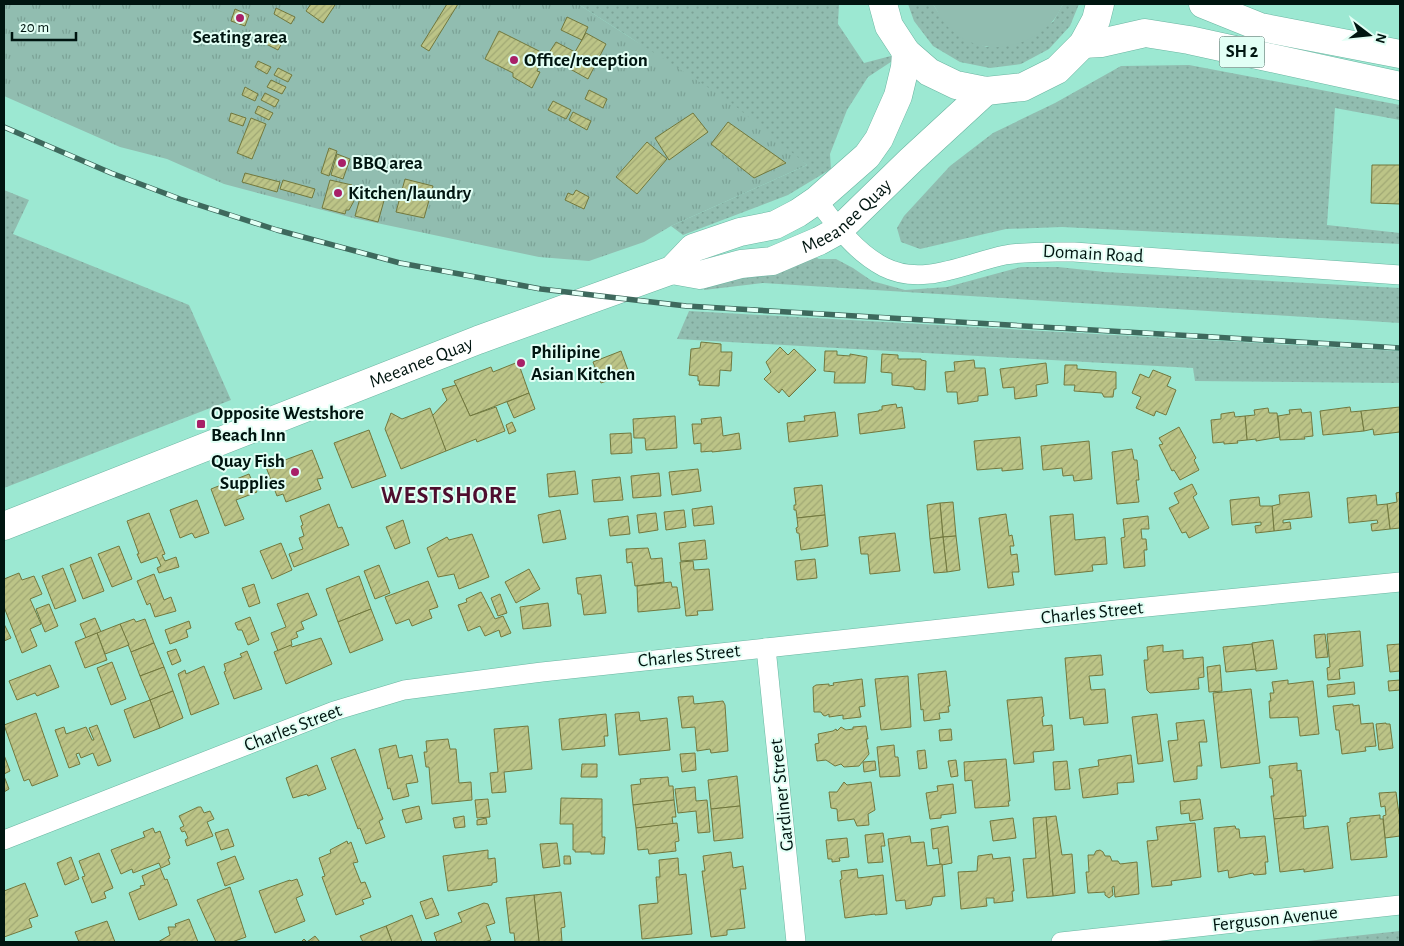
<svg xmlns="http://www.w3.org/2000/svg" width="1404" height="946" viewBox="0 0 1404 946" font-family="'Alegreya Sans',sans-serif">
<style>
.grass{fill:url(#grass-dots)}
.park{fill:url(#park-tufts)}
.garden{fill:#91bdb0}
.building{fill:url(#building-hatch);stroke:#71783e}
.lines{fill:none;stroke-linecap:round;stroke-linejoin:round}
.minor-casing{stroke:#6ab5a1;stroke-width:20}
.secondary-casing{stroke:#6ab5a1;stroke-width:29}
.trunk-casing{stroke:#6ab5a1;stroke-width:29}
.minor{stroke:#fff;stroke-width:19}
.secondary{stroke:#fff;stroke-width:28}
.trunk{stroke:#fff;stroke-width:28}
.rail-casing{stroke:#3e695d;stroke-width:5.5}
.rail{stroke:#e2fff5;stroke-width:4;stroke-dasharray:11;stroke-linecap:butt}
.poi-dot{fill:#a82068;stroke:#e2fff5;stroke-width:2}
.labels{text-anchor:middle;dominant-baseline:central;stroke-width:4;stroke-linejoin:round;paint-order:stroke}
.shield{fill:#e2fff5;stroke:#445b55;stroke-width:1}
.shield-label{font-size:18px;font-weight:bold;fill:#001510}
.poi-label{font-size:19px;font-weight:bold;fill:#001510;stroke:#e2fff5;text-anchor:start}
.street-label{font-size:19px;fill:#001510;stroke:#e2fff5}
.district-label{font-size:24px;font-weight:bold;letter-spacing:1px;fill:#4e0d2e;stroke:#e2fff5}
</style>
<defs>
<pattern id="grass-dots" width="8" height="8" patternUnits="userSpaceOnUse" patternTransform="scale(1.25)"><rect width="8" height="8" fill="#91bdb0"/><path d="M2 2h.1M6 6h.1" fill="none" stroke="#7ba296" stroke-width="1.8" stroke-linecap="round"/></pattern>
<pattern id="park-tufts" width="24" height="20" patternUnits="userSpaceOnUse" patternTransform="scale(1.25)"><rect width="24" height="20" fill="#91bdb0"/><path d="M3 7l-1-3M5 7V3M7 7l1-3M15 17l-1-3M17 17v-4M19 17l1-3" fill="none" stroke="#7ba296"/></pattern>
<pattern id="building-hatch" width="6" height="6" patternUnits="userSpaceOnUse" patternTransform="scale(1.25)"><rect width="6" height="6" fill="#bcc487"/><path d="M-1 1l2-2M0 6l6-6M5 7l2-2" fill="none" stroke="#a0a874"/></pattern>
</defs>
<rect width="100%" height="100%" fill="#9ce8d2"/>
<g class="grass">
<path d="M578,4H839L838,24L864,63L906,52L868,77L847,110L830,154L831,169L788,195L683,235L671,226L807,165L631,38Z"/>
<path d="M908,4H933C949,31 957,36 987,47L1053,22L1063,4H1079L1070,26L1049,49L1021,64L990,68L960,62L933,46L914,21Z"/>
<path d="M1189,65L1400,105V120L1335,108L1327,225L1400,233V244L1062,227L1006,229L920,249L901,242L897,228L904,216L950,166L993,133L1055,103L1121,66Z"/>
<path d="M4,190L29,200L13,234L189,305L231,400L4,488Z"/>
<path d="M798,251L819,259H836L853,268L872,281L905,290L947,287L1021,267H1058L1105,272L1400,288V323L763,283L704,290L701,277Z"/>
<path d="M689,311L1400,351V383L1195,381L1193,368L677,339Z"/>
<path d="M1400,931V942H1298Z"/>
</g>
<path class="park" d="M4,4H578L729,101L807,165L671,226L644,242L589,261L539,257L353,218L224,184L167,159L120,147L4,96Z"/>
<path class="garden" d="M933,4H1063C1060,10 1056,18 1051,23C1021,53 975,57 945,24C940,18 937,10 933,4Z"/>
<g class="building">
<path d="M311,4H333L335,5L323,23L306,11Z"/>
<path d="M447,4H458L429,51L421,46Z"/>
<path d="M276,8L295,17L291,24L274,14Z"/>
<path d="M235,9L249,15L245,26L231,21Z"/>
<path d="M567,17L588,27L582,40L561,30Z"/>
<path d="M499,31L541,52L538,59L541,61L537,71L540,72L532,88L513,77V73L485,59Z"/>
<path d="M586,33L606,44L588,79L547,56L556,42L575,52Z"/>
<path d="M267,36L282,43L278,50L264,43Z"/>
<path d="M258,61L271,67L267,74L255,67Z"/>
<path d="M278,68L292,75L288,82L274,75Z"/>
<path d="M271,80L286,87L282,94L267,87Z"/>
<path d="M245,87L258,94L255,101L242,95Z"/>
<path d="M589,90L607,99L603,108L585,99Z"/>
<path d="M265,93L279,100L275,107L261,100Z"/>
<path d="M553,101L571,110L566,119L548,110Z"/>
<path d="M258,106L273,113L269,120L255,113Z"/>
<path d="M573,112L591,121L587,130L569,120Z"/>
<path d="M231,113L246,118L243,126L229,121Z"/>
<path d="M693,113L708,132L669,160L655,138Z"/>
<path d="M251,118L266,124L252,159L237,153Z"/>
<path d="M728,122L786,163L754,178L711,144Z"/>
<path d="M647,142L667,159L637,194L616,177Z"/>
<path d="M329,148L337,151L329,176L321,173Z"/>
<path d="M337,154L350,159L343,179L331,175Z"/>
<path d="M1372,165H1400V204L1371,203Z"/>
<path d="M245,173L280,182L277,192L242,182Z"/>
<path d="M405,179L433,186L424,218L396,212Z"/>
<path d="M283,180L315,189L312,198L280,189Z"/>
<path d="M330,180L352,185L349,199L354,201L349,210H346L345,214L322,208Z"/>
<path d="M576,190L589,197L584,209L565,200L568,193L573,195Z"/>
<path d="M362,191L385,197L378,222L355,216Z"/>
<path d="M701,342L721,344V352H732L731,371L720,370L719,386L699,385L700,381H698V376L689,375L691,349L700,348Z"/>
<path d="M780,347L788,355L794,349L816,370L789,397L782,389L779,393L764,379L771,372L766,362Z"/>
<path d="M621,351L629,373L601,383L593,362Z"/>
<path d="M825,351H837V355L850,356V354L867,357L865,383H834L835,372L824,371Z"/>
<path d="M882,354L898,355V359H921V360L926,361L925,390L914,389V387L892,385V373L881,372Z"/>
<path d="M974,360L975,368H985L988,395L978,396V401L958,404L957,392H947L945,372L955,371L954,362Z"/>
<path d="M518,362L529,393L470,416L454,381L491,367L493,372Z"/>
<path d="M1046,363L1048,383L1036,385L1037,396L1015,399L1014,387L1003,388L1000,369Z"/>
<path d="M1065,365H1077V369L1116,372V389H1114L1113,397H1104L1102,393L1074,391L1075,385H1064Z"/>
<path d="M1153,370L1171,377L1167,386L1176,390L1166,415L1156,411L1154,416L1136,408L1141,397L1132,393L1140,374L1149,378Z"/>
<path d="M456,385L470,416L496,407L505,431L477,442L476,439L446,451L432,416L447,400L442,389Z"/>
<path d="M529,393L535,409L514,418L507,402Z"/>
<path d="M896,404L897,408L902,407L905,428L860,434L858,414L879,411V410H882V406Z"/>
<path d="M1350,407L1351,412L1361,411L1364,431L1323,435L1320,411Z"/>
<path d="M1400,407V432L1374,435L1373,429L1364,431L1361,411Z"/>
<path d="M430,408L446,451L401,469L385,429L391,413L402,419Z"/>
<path d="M1268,408L1269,413H1277L1280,437L1256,441V439L1247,440L1245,416L1255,415L1254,410Z"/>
<path d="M1301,409L1302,413L1311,412L1313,436L1304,437L1305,439L1280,440L1278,416L1290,414L1289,410Z"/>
<path d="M835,412L838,436L789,442L787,423L805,421L804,416Z"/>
<path d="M1234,412L1235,417L1245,416L1247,440L1237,441L1238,443L1224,444V442L1213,443L1211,420L1221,419V414Z"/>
<path d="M675,416L677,448L646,450L645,438H634L633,419Z"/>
<path d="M721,417L723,436L739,433L741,449L712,452V451L701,452V443L694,444L692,424H702L701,419Z"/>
<path d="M512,422L516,431L509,434L506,425Z"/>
<path d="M1179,427L1196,458L1194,460L1199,470L1180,480L1174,470L1172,471L1159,445L1163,444L1159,438Z"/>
<path d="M369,430L386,476L352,488L334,443Z"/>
<path d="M631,433L632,453L611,454L610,434Z"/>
<path d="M1020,437L1023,469L1002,471V468L977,470L974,441Z"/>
<path d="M1089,441L1092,479L1074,481L1073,475L1063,476L1062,468L1043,470L1041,446Z"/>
<path d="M1132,449L1134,460H1137L1139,480H1136L1139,502L1117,504L1112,452Z"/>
<path d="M312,450L323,478L317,479L321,489L286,502L283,494L277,496L266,467Z"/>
<path d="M698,469L701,491L672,495L669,472Z"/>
<path d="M575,471L578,494L549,497L547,474Z"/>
<path d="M659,473L661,496L633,498L631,476Z"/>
<path d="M249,474L257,492L236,500L244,519L225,526L211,489Z"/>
<path d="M620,477L623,500L594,502L592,480Z"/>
<path d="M1192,484L1197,494L1193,497L1209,528L1189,538L1186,532L1182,533L1169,508L1179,503L1174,493Z"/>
<path d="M822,485L825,515L797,518L796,510H794V505H796L794,488Z"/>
<path d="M1309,492L1312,517L1283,520V523L1290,522L1291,529L1274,531L1272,506L1280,504L1279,495Z"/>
<path d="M1400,492V528L1390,529L1387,504L1397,502L1396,493Z"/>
<path d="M1376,495L1377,505L1387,504L1390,529L1372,531L1371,524L1378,523L1377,520L1349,523L1347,498Z"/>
<path d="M1259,497L1260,506H1272L1274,531L1256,533L1255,526L1261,525V522L1232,525L1230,500Z"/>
<path d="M197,500L209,533L195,538L192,533L180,538L170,510Z"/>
<path d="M953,502L956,536L943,537L940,503Z"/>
<path d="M940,503L943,537L930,539L927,505Z"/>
<path d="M329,504L338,528L342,527L349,545L294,567L289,554L303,549L299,538L304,536L301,526L303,525L300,516Z"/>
<path d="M712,506L714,524L694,526L692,509Z"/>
<path d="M560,510L566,539L543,543L538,515Z"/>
<path d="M684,510L686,527L666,530L664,512Z"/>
<path d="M149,513L165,554L162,555L165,561L176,557L179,567L159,573L157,568L161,566L157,557L141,563L137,554H139L127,521Z"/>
<path d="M656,513L658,530L639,533L637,515Z"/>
<path d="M1006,514L1009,536L1012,535L1014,546H1010L1011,555L1017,554L1019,572H1012L1014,585L988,588L979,518Z"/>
<path d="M1073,514L1075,540L1105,537L1107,564L1092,565L1093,571L1055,575L1050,516Z"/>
<path d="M825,515L828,546L801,550L799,533H797L796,528L798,527L797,518Z"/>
<path d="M628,516L630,534L610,536L608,519Z"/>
<path d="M1148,516L1149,529H1141L1142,539H1146L1147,550H1144L1145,566L1124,568L1121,538L1125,537L1123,519Z"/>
<path d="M403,520L410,543L395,549L386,527Z"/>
<path d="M895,533L900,571L870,574L868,554H861L859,537Z"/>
<path d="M472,534L489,577L459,589L454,574L438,577L427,548L447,537L449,540Z"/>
<path d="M956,536L960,570L947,572L943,537Z"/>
<path d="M943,537L947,572L934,573L930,539Z"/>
<path d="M705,540L707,559L681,561L679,543Z"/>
<path d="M281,543L292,570L272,579L260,551Z"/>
<path d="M119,546L132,579L112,587L98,554Z"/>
<path d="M648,548L651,559L662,558L664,582L635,586L632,562L627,563L626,549Z"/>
<path d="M91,557L104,591L83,599L70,565Z"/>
<path d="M815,559L817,578L797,580L795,561Z"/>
<path d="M693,561L694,570L709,569L713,610L697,611L698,615L686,616L680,562Z"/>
<path d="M379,565L390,593L375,599L364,571Z"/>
<path d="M63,568L76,601L55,609L42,576Z"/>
<path d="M529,569L540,589L516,603L505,582Z"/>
<path d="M19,573L22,580L34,576L42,594L30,599L41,624L30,629L37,646L22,653L4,607V579Z"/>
<path d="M154,574L164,600L171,597L176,611L155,617L150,603L147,605L137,581Z"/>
<path d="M601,575L606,613L584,615L581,594H578L576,578Z"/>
<path d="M359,576L371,609L338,622L326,589Z"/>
<path d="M428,581L438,607L429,610L432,618L412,626L409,619L396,624L385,597Z"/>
<path d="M671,582L672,587H677L680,608L638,612L637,586Z"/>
<path d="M254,584L260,603L249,607L242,588Z"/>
<path d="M481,592L495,619L503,616L511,633L501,637L499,630L485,636L480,626L468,631L458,605L467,602L466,599Z"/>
<path d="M308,593L317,615L301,622L304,629L296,632L298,637L291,640L292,645L278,651L271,633L286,627L277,604Z"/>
<path d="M500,594L507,613L498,616L491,598Z"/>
<path d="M548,603L551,626L523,629L520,607Z"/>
<path d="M49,604L58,626L45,632L36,609Z"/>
<path d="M371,609L383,640L350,653L338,622Z"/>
<path d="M250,617L259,640L248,645L242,630H238L235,623Z"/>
<path d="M95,618L101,632L86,638L80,624Z"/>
<path d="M134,619L136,622L145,619L154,643L131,652L120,624Z"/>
<path d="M189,621L191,628L186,630L188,637L170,644L165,630Z"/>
<path d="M4,624L11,638L4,641Z"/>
<path d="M120,624L129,645L105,654L97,633Z"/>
<path d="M1360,631L1363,666L1339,669L1340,679L1328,680L1327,668L1330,667L1327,634Z"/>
<path d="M97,633L107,660L85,668L75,642Z"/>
<path d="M1325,634L1328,657L1316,658L1314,635Z"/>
<path d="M321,638L332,664L286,684L274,652L291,645L292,647Z"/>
<path d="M1273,640L1277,669L1256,671L1252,643Z"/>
<path d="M154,643L164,667L140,676L131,652Z"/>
<path d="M1252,644L1256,669L1226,672L1223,647Z"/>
<path d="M1400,644V671L1390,672L1387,645Z"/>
<path d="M1163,645V652L1183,650V659L1203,657L1204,677L1198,678L1199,689L1150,693L1147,690L1144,660H1148L1147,647Z"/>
<path d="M176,649L181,661L172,665L167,652Z"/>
<path d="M247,651L262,689L234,699L224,672L226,671L224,664L242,657L240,654Z"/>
<path d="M1101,655L1103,675L1089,676L1091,690L1105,689L1108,723L1084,725L1083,717L1070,719L1065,658Z"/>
<path d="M112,662L126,699L111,705L97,668Z"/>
<path d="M50,665L59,687L37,696L35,693L17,700L9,681Z"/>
<path d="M1220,665L1222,691L1209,692L1207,667Z"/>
<path d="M204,666L219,704L191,715L178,674L185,670L186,674Z"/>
<path d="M164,667L173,691L150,700L140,676Z"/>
<path d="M946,671L950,706H948L949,712L939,713L940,719L924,721L923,709L921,710L918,674Z"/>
<path d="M908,676L911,727L881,730L875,679Z"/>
<path d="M862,679L865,706L859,707L861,717L843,719V715L829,717V714L825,716L823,715L821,712H814L813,687L816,685L829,684V686L834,685L833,683Z"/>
<path d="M1288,680V684L1313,681L1319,734L1300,736L1298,717L1270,718L1269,701H1271L1270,693H1274L1272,682Z"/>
<path d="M1400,680V690L1389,691L1388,681Z"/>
<path d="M1354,682L1355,694L1328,697L1327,685Z"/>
<path d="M1251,689L1260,763L1221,768L1213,693Z"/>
<path d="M173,691L183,718L160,728L150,700Z"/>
<path d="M693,696L694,704L723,701L725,705L728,751L711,753L710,749L697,751L695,727L682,728L678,697Z"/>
<path d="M1042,697L1044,716L1042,717L1043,726L1052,725L1054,750L1033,752L1034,762L1014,764L1007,700Z"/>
<path d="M150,700L160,728L134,738L124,710Z"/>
<path d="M1353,704V706L1359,705L1361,724L1373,723L1376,746L1365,747L1366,751L1342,754L1339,730H1336L1333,706Z"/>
<path d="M639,712L640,721L667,718L670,750L619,755L615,714Z"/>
<path d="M36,713L58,776L32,786L29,779L24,781L4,725Z"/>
<path d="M606,714L608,736H604L605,746L562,750L559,719Z"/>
<path d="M1157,714L1163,761L1138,764L1132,717Z"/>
<path d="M1204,720L1207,742H1199L1202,766H1197V779L1174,782L1168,741L1178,740L1176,723Z"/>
<path d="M1386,723V724H1390L1393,748L1379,750L1376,724Z"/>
<path d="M97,725L111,761L98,766L93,753L81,758L79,753L76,754L80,764L69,768L55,730L64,727L66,734L86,727L92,740H94L89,728Z"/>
<path d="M528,726L532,769L504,772L506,792L492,793L490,773L498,772L494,729Z"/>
<path d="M866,726L868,739H866L869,754L859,766L844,767L841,764L835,766L826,760L817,761L815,744L819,743L818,734L833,731L836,729L837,731L841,727L846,730L853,729V727Z"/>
<path d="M951,729L952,740L940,741L939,730Z"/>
<path d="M448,739L450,749H456L459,783L471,782L472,800L432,804L429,767H426L424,752H427L426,741Z"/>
<path d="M396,745L399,758L412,755L418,782L406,784L409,796L393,800L390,788L388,789L379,749Z"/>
<path d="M894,745L895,757H898L900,776L880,777L877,747Z"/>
<path d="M355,749L383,819L379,821L385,837L366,844L360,828L358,829L331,758Z"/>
<path d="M925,750L927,768L919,769L917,751Z"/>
<path d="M695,753L696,770L682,772L680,754Z"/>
<path d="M4,755L10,771L4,774Z"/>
<path d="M1131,755L1134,782L1117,783L1118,794L1083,798L1079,769L1099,766L1098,760Z"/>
<path d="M1006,759L1010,801H1008L1009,806L975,808L972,780L965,781L964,762Z"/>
<path d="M956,760L958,776L951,777L948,761Z"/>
<path d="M875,761L876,770L864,772L863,762Z"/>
<path d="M1067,761L1070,789L1055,790L1053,762Z"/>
<path d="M1297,763V771L1301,770L1306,816L1274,819L1271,796H1274L1272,778H1270L1269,766Z"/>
<path d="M582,764H597V777H581Z"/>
<path d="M317,765L326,789L308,796L307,794L293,798L286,778Z"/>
<path d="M4,776L9,789L4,792Z"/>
<path d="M737,776L740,806L711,809L708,780Z"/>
<path d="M668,777L669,786H673L674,800L633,805L631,785L641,784L640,779Z"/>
<path d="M844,782L847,785L871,782L875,810L868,814L869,825L857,826L854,819L838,821L837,809L831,808L829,792H837Z"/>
<path d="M953,784L956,813L941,815V818L930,819L926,793L938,791L937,786Z"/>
<path d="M695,787L696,801L707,800L710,832L698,833L696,811L678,813L675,789Z"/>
<path d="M1396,792L1399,814L1400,813V836L1385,838L1383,816L1386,815L1385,806L1381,807L1379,793Z"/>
<path d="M561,798L602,799V837H605L604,854H591V852H575V850H573V824H560Z"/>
<path d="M488,799L490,817L477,818L475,800Z"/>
<path d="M1200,799L1203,819L1190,821L1189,813L1181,814L1180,801Z"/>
<path d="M674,800L676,817H672L673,824L636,828L633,805Z"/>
<path d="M419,806L422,819L406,823L402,810Z"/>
<path d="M740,806L743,838L714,841L711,809Z"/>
<path d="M198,807H201L204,813L210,811L214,819L207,822L213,836L187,846L185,840L188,838L185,831L182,832L180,828L184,826L179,816Z"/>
<path d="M1380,815V819H1383L1387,857L1351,860L1347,823L1350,822V818Z"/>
<path d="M464,816L465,827L455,828L453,818Z"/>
<path d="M1056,816L1062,855L1072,854L1075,893L1053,896L1046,817Z"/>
<path d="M1303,816L1304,829L1328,826L1333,868L1304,872V869L1280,872L1274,819Z"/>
<path d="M1046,817L1053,896L1027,898L1023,859L1036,858L1033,818Z"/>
<path d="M486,818L487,824L477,825V820Z"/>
<path d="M1013,818L1016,838L993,841L990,821Z"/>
<path d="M677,823L679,841L675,842L676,851L649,854L648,849L638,850L636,828Z"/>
<path d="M1195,823L1201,877L1171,881L1172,885L1152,887L1147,841L1158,840L1156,827Z"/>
<path d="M948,826L952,863L942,865L940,864L938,848L933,849L931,829Z"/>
<path d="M1235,826L1236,829H1239L1240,838L1265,836L1268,862H1265L1266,874L1254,875L1253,873L1229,878L1228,870L1218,872L1214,828Z"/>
<path d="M153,828L155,833L160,831L170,858L168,859L170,864L161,868L159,863L133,873L132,869L121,874L111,850L145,837L143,832Z"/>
<path d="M228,829L234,846L221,850L215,833Z"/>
<path d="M883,833L885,846H881L883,862L868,863L865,835Z"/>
<path d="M910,836L911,843L924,842L927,866L942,864L945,896L933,897L931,905L906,909L905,900L896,901L888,839Z"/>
<path d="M847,838L849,857L839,858L840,861L832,862V859H828L826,840Z"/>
<path d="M347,841L348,844L351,842L358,862L353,863L361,883L365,882L371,897L362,900L364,904L336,915L322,877L325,876L319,858L331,853L330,850Z"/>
<path d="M557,843L560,866L543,868L540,844Z"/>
<path d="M488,850V859L495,858L497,882L492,883V885L448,891L443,856Z"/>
<path d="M1100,850L1103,852L1105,856H1110L1112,861H1118L1120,864L1137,862L1139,894L1115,897L1114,886L1112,887L1113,895L1109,898L1105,895V892L1088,893L1086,872H1089L1088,855H1094L1096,851Z"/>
<path d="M731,852L733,868L743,866L746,889H740L745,928L727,930V935L711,937L702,871H705L703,856Z"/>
<path d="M99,853L113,888L104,892L106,898L92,903L82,877L85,876L79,861Z"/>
<path d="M992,854L993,859L1010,857L1014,891H1012L1013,901L994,903V898H986L987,906L961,909L958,872L977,871L978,856Z"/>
<path d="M235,856L244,879L225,886L217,863Z"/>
<path d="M564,856H570L571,864H564Z"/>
<path d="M71,857L79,879L65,885L57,863Z"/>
<path d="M678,858L679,875L686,874L692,934L642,939L639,905L658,903L656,877H660L659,860Z"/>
<path d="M160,868L165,880L167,879L177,905L139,920L129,893L141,888L140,886L145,885L142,876Z"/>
<path d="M857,869L858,878L883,875L887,914L875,915V914L845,918L840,880L842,879L841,871Z"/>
<path d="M297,879L303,895L296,898L305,921L275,933L259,891L290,880L291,881Z"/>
<path d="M25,883L38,916L29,919L32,927L4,937V891Z"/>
<path d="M230,887L246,937L232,942H216L197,900Z"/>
<path d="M561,892L565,927L561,928L562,942H539L534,895Z"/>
<path d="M534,895L539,942H515L514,933H510L506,898Z"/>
<path d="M432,898L439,915L426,919L420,902Z"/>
<path d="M484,903L488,904L495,923L486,926L491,940L484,942H437L434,933L462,922L458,913Z"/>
<path d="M412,915L422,942H392L386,926Z"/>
<path d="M189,919L198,942H158L170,935L168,927H176L175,924Z"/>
<path d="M107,921L115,942H79L75,932Z"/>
<path d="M386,926L392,942H363L360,936Z"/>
<path d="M315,936L320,942H301L304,939L307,942Z"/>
</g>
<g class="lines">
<g class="minor-casing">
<g id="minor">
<path d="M817,200C836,225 855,252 884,267C923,287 966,263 1005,255C1028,251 1051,252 1074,252L1400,275"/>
<path d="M766,648L796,942"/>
<path d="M4,840L334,711L404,690L542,672L766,648L1116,610L1400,582"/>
<path d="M1061,942L1400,905"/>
</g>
</g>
<g class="secondary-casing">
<g id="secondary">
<path id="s1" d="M672,270L700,275L741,264L772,261L819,241L839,230L911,160L986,91"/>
<path id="s2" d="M4,526L478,340L672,270L693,248L740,232L775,225L798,213L817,200L867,156L879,139L898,96L905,67L906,52"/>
</g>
</g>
<g class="trunk-casing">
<g id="trunk">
<path d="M883,4L889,26L906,52L929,72L956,85L986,91L1023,87L1057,70L1083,44L1096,20L1100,4"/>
<path d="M1203,4L1260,27L1400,54"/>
<path d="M1083,44L1101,43L1145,33L1189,40L1400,86"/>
</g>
</g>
<use href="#minor" class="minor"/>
<use href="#secondary" class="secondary"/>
<use href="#trunk" class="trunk"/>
<g class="rail-casing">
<path id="rail" d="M4,127L111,173L180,199L277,230L400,263L541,289L686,306L1400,348"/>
</g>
<use href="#rail" class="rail"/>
</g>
<g class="poi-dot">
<circle cx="240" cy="18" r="5"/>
<circle cx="514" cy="60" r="5"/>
<circle cx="342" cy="163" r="5"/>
<circle cx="338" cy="193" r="5"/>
<circle cx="521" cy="363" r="5"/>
<rect x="196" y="419" width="10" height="10" rx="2.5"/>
<circle cx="295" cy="472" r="5"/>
</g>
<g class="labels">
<rect class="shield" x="1219.5" y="36.5" width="45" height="31" rx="4"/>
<g class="shield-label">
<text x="1242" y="52">SH 2</text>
</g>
<g class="poi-label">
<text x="240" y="37" text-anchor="middle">Seating area</text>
<text x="524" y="60">Office/reception</text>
<text x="352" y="163">BBQ area</text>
<text x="348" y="193">Kitchen/laundry</text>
<text x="531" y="352">Philipine<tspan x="531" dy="22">Asian Kitchen</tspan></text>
<text x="211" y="413">Opposite Westshore<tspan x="211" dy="22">Beach Inn</tspan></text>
<text x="285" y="461" text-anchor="end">Quay Fish<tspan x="285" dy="22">Supplies</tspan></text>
</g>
<g class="street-label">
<text stroke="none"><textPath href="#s1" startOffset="190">Meeanee Quay</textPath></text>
<text transform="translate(1093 254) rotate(3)">Domain Road</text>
<text stroke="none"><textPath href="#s2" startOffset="448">Meeanee Quay</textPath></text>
<text transform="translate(1092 613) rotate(-6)">Charles Street</text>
<text transform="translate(689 656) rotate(-6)">Charles Street</text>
<text transform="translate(293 728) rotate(-21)">Charles Street</text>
<text transform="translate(782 795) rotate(-96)">Gardiner Street</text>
<text transform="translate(1275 919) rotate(-6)">Ferguson Avenue</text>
</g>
<g class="district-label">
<text x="449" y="496">WESTSHORE</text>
</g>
</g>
<rect width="1404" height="946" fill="none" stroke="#001510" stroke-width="10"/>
<g transform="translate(1369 35) rotate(106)" stroke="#e2fff5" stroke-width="4" paint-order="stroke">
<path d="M0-4L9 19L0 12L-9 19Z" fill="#001510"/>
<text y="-8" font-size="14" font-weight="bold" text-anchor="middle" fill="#001510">N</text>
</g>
<path d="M12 32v8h64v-8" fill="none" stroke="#001510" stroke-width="2.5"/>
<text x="20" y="32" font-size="15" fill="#001510" stroke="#e2fff5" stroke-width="4" paint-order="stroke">20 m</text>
</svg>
